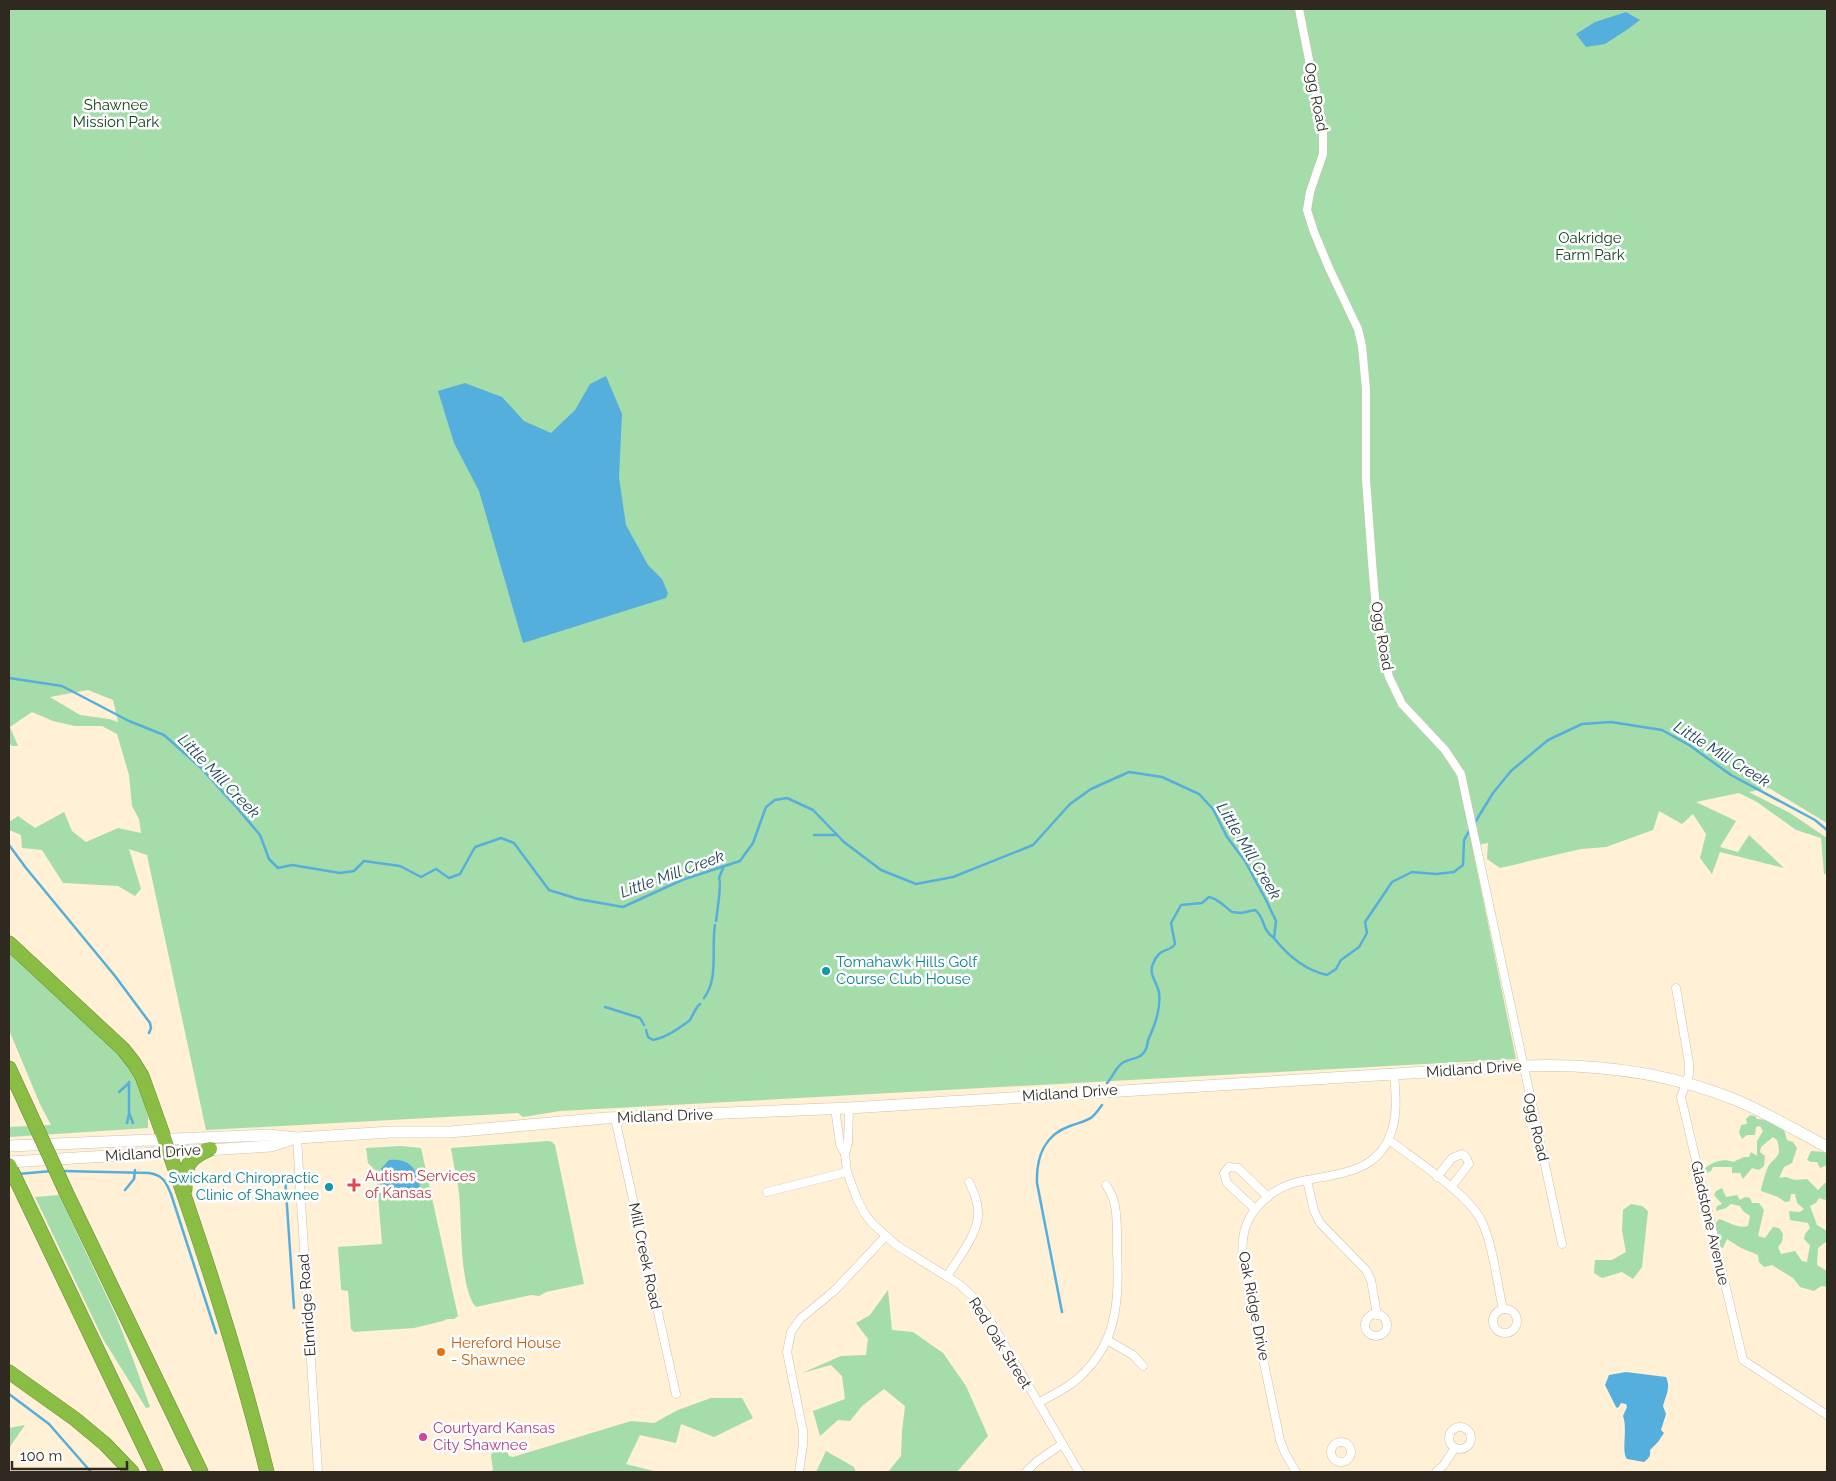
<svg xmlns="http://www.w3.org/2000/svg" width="1836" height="1481" viewBox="0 0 1836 1481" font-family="Raleway,sans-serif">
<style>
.green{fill:#a4dda9;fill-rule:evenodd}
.water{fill:#55afdc}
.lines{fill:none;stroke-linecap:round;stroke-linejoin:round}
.stream{stroke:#55afdc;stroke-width:2.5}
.minor-casing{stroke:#cfc1a8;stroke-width:9}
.secondary-casing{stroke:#cfc1a8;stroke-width:12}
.motorway-casing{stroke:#6a8937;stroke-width:15}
.minor{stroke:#fff;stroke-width:8}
.secondary{stroke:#fff;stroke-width:11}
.motorway{stroke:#89bd43;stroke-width:14}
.motorway-bridge-casing{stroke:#6a8937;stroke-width:15;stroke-linecap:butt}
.motorway-bridge{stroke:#89bd43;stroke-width:14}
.culture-dot{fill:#0f9aa8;stroke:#fff;stroke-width:2}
.health-dot{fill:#e0444e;stroke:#fff;stroke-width:2}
.food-dot{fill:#e8710a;stroke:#fff;stroke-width:2}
.hotel-dot{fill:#d1479c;stroke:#fff;stroke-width:2}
.labels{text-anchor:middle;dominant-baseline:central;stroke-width:5;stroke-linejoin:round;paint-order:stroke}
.street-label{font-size:15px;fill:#2f2920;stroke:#fff}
.park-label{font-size:15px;fill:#13431c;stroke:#fff}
.culture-label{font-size:15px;fill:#0d838f;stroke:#fff;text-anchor:start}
.health-label{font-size:15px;fill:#be3a42;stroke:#fff;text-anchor:start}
.food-label{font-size:15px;fill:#c56008;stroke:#fff;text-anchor:start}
.hotel-label{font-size:15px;fill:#b23c85;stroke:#fff;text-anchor:start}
.water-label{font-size:16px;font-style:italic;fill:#1c4356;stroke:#fff}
</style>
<rect width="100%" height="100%" fill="#fff0d6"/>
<g class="green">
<path d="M9,9H1827V823L1769,788L1749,792L1790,813L1827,838V874H1824L1821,838L1796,830L1757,802L1739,793L1696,802L1736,821L1720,847L1738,852L1749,835L1784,868L1720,852L1712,874L1700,858L1706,834L1693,814L1682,824L1659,811L1653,830L1606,847L1581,849L1500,868L1487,859L1488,843L1472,846L1516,1059L560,1111L523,1117L518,1113L206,1130L147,855L129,849L141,889L135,896L118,886L63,883L42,850L22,848L21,835L9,830V822L18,816L35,828L64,812L72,831L86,842L118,828L141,833L139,819L132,806L129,775L117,734L102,726H75L53,721L32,712L10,727L18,746H12L9,743ZM88,690L113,700L118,722L109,719L80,715L50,697Z"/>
<path d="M9,948L106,1041L130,1066L140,1087L148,1116V1128L9,1137V1127L51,1125L40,1104L9,1030Z"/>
<path d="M1750,1115L1755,1116L1757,1119L1768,1120L1784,1130L1787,1140L1793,1142L1797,1148L1792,1163L1784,1167L1779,1178L1786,1177L1795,1180L1807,1179L1818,1190L1827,1181V1198L1825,1200L1819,1198L1816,1203L1810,1206L1817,1225L1827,1231V1241L1818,1248L1817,1265L1827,1271V1287L1821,1286L1814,1291L1800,1287L1793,1278L1772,1265L1764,1267L1759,1262L1758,1255L1741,1248L1727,1239L1723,1248L1718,1247L1717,1232L1714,1225L1719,1219C1729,1222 1738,1229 1748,1226L1750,1216L1743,1211L1740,1206L1731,1204L1726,1208L1716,1211L1717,1206L1722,1204L1714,1195L1716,1191L1722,1188L1726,1197L1737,1195L1740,1200L1745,1197L1750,1198L1752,1203H1759L1764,1210L1758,1236L1765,1238L1773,1227L1779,1228L1783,1234L1782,1242L1778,1247L1781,1254L1795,1251L1802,1261L1807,1262L1810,1245L1804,1239L1805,1234L1810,1228L1808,1223L1790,1220L1789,1211L1800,1212L1804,1209L1797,1203L1795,1194H1791L1790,1201L1785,1202L1778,1197L1761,1191C1761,1187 1767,1168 1769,1165C1772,1161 1778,1157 1779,1152C1779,1148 1778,1143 1777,1140L1773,1137L1761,1147L1760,1152L1765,1156L1764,1166L1759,1170L1752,1168L1743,1179L1740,1173H1732V1167H1713L1711,1171L1705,1174L1702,1172C1708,1163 1723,1157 1733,1162L1744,1157H1749L1751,1152L1757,1156V1141L1763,1131L1760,1126L1756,1127L1755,1135H1747L1742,1139L1739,1133L1741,1125L1747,1124L1746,1119Z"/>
<path d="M548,1141L552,1142L555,1145L584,1284L546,1292L539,1296L531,1295L476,1307C459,1289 462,1219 459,1193C457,1178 453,1163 451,1148Z"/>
<path d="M401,1146L421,1148L458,1316L454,1319H447L443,1321L414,1328L354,1332L351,1329L348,1291L341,1290V1288L338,1247L382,1244L376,1171L368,1163L366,1148Z"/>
<path d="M1811,1151L1824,1152L1827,1154V1165L1820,1168L1817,1162H1811L1807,1160Z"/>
<path d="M59,1195L116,1316L133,1359L150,1407L146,1408L103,1339L35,1197Z"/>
<path d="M1631,1204L1642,1206L1648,1211L1642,1267L1633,1279L1622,1272L1602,1278L1594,1273L1595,1260H1612L1626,1252L1622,1231L1623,1210Z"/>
<path d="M888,1290L892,1330L913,1332L943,1353L966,1386L988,1436L957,1472H888L901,1456L902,1431L905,1406L884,1389L862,1406L850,1421L838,1420L820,1436L813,1411L845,1399L842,1376L831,1365L802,1373L841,1356L866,1355L868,1339L856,1323L870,1315Z"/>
<path d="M711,1398H742L753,1418L714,1437L681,1424L676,1443L640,1435L626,1464L658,1472H488L493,1470L491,1456L496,1442H503L509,1456L513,1457L631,1421L654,1423L678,1410Z"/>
<path d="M25,1425L9,1448V1428Z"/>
<path d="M826,1451L854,1467L856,1472H816Z"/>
</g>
<g class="water">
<path d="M1626,12L1640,20L1628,29L1605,44L1586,47L1576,34L1595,22Z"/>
<path d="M606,376L622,414L619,478L626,525L648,565L662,579L668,593L666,598L523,643L479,491L454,443L438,391L465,383L502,397L524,421L551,433L575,410L590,384Z"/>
<path d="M389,1160C409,1158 417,1168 420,1186L415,1193C386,1198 384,1199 381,1169Z"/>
<path d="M1626,1372L1666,1377C1671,1387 1666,1395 1663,1406L1666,1414L1661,1430L1664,1433L1658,1442L1650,1450C1651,1456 1649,1458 1644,1462L1627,1459C1621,1451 1628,1430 1623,1416L1627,1407L1626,1404L1621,1403L1618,1408L1616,1407L1605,1385L1609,1375Z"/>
</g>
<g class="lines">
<g class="stream">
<path d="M9,678L62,686L129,721L164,735L201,768L238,809L260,835L269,859L278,868L292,865L340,873L354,871L364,861L400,866L421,877L436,869L449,878L460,874L475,847L501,838L514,843L549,890L578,899L623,907L682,880L740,861L753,843L766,807L775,800L787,798L813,810L844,842L881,870L916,884L953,877L1033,845L1070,804L1091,789L1129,772L1162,777L1199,794L1213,809L1227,837L1245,861L1266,900L1276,921L1274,938C1288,956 1305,970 1327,975L1336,969L1341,960L1359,947L1367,933L1365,922L1392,882L1412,872L1436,874L1454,872L1463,865L1464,840L1471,828"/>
<path d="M1474,824L1493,793L1511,771L1548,740L1582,724L1611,722L1662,730L1689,745L1731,775L1815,820L1827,830"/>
<path d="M814,835H837"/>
<path d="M9,845L26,868L115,976L150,1023L151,1028L149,1033"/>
<path d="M716,921C717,913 722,882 719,878L723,868"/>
<path d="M704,998C719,978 711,949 715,925"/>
<path d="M605,1007L640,1018L644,1025"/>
<path d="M646,1030L648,1037L653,1040C667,1037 678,1029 689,1021C693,1017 694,1009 700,1004"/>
<path d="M129,1082V1113L133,1123"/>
<path d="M1107,1083C1112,1078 1115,1069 1121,1064C1129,1057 1141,1061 1146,1049C1148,1045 1147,1041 1149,1038C1155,1025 1161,1008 1159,993C1158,984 1148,974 1153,964C1154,961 1157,956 1159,954C1163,949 1171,951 1175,944L1171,923L1181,905L1202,903L1209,897C1219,899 1225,907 1232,912L1241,913L1255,910C1265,917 1261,929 1274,938"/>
<path d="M119,1092L129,1083"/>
<path d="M127,1123L129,1114"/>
<path d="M63,1171L149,1173C163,1175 166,1182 171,1194L216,1333"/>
<path d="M18,1174L52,1171"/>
<path d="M285,1177L294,1308"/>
<path d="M125,1190L134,1179L135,1170"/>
<path d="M1062,1312L1037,1183C1036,1158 1044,1135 1070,1126C1077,1123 1086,1122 1092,1117C1096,1114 1099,1109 1102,1105"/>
<path d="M9,1394L49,1424L91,1472"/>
</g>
<g class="minor-casing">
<g id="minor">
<path d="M1299,9L1323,131V154L1310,192L1307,210L1314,232L1329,268L1358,329L1362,346L1366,389V479L1372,562L1376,609L1384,656L1389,677L1402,704L1445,750L1461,774L1562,1244"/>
<path d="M1676,988L1689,1063V1074L1681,1097L1743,1360L1827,1415"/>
<path d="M835,1108L840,1144L845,1154"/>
<path d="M849,1108L848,1143L845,1154L847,1172L857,1199L865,1214L872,1223L896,1245L959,1284L971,1295L988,1317L1079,1472"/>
<path d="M615,1118L676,1394"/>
<path d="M297,1138L318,1472"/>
<path d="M1389,1140C1415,1160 1466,1192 1481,1220C1493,1244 1497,1283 1503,1309"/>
<path d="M1437,1177L1452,1158L1462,1154L1466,1157L1469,1164L1451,1187"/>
<path d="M1307,1180L1314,1211L1320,1223L1366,1270L1371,1280L1377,1315"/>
<path d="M767,1192L847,1172"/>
<path d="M1255,1209L1227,1183L1224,1173L1229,1167L1238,1168L1268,1197"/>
<path d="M948,1275C957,1260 977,1235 978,1216C979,1204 974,1193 969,1182"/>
<circle cx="1505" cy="1321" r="12"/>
<circle cx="1376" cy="1325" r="11"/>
<path d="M1107,1340L1133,1355L1143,1366"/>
<path d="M1038,1403C1049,1397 1061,1391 1071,1384C1116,1350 1120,1304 1117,1252C1117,1237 1118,1216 1114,1202C1113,1196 1109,1190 1106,1185"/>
<circle cx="1460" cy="1438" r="11"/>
<circle cx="1341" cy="1452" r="10"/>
<path d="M799,1472L803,1445V1431L787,1352L791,1332L800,1319L834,1291L886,1236"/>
<path d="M1026,1472L1036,1462L1062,1444"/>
<path d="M1296,1472L1285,1453L1280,1440L1243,1262C1241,1240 1243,1222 1259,1205C1268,1195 1280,1187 1294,1183C1326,1174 1373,1177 1389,1138C1398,1118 1396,1096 1394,1075"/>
<path d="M1436,1472L1443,1466L1455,1448"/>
</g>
</g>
<g class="secondary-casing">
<g id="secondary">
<path d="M9,1146L269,1135L297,1138L391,1132H450L606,1118L849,1108L1523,1066C1597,1063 1667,1072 1736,1100C1767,1113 1797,1131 1827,1147"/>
<path d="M9,1162L271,1146L290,1140"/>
</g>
</g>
<g class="motorway-casing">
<g id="motorway">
<path d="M9,943L123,1049L134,1063L142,1076C189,1206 234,1338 267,1472"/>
<path d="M9,1068L27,1107"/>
<path d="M9,1165L156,1472"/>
<path d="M185,1189C184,1167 188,1158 210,1149"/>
<path d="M66,1192L201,1472"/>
<path d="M9,1372L75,1419L105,1444L132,1472"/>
</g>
</g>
<use href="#minor" class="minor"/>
<use href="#secondary" class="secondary"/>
<use href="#motorway" class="motorway"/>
<g class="motorway-bridge-casing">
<path id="motorway-bridge" d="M27,1107L66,1192"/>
</g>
<use href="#motorway-bridge" class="motorway-bridge"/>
</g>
<g class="culture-dot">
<circle cx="826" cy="971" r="5"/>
<circle cx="329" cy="1187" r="5"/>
</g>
<path class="health-dot" d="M351.5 1177.5h5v5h5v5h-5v5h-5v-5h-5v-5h5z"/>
<circle class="food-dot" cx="441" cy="1352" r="5"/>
<circle class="hotel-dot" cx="423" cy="1437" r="5"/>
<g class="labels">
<g class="street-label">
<text transform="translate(1316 97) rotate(79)">Ogg Road</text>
<text transform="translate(1382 636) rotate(80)">Ogg Road</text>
<text transform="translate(1474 1069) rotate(-4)">Midland Drive</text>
<text transform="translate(1070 1093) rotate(-4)">Midland Drive</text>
<text transform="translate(665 1116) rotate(-2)">Midland Drive</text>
<text transform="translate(1536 1127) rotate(77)">Ogg Road</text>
<text transform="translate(153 1153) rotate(-4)">Midland Drive</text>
<text transform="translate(1710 1223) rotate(77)">Gladstone Avenue</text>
<text transform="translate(645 1256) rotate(78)">Mill Creek Road</text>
<text transform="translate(307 1305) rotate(-94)">Elmridge Road</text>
<text transform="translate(1254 1306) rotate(79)">Oak Ridge Drive</text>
<text transform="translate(1000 1343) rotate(58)">Red Oak Street</text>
</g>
<g class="park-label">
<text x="116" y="105">Shawnee<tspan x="116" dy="17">Mission Park</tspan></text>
<text x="1590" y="238">Oakridge<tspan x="1590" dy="17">Farm Park</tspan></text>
</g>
<g class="culture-label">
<text x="836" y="962">Tomahawk Hills Golf<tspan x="836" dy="17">Course Club House</tspan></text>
<text x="319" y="1178" text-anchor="end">Swickard Chiropractic<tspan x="319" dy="17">Clinic of Shawnee</tspan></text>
</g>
<g class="health-label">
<text x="365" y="1176">Autism Services<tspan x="365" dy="17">of Kansas</tspan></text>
</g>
<g class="food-label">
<text x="451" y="1343">Hereford House<tspan x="451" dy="17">- Shawnee</tspan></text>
</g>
<g class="hotel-label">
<text x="433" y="1428">Courtyard Kansas<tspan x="433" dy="17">City Shawnee</tspan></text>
</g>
<g class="water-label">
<text transform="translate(1722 754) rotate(32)">Little Mill Creek</text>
<text transform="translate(219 776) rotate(46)">Little Mill Creek</text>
<text transform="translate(1249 851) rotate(59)">Little Mill Creek</text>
<text transform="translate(672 874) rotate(-20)">Little Mill Creek</text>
</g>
</g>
<rect width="1836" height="1481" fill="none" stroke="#2f2920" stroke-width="20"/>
<path d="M12 1461v8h115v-8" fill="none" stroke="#2f2920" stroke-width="2.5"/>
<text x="20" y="1461" font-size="15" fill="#2f2920" stroke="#ffffff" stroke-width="4" paint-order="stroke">100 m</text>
</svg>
